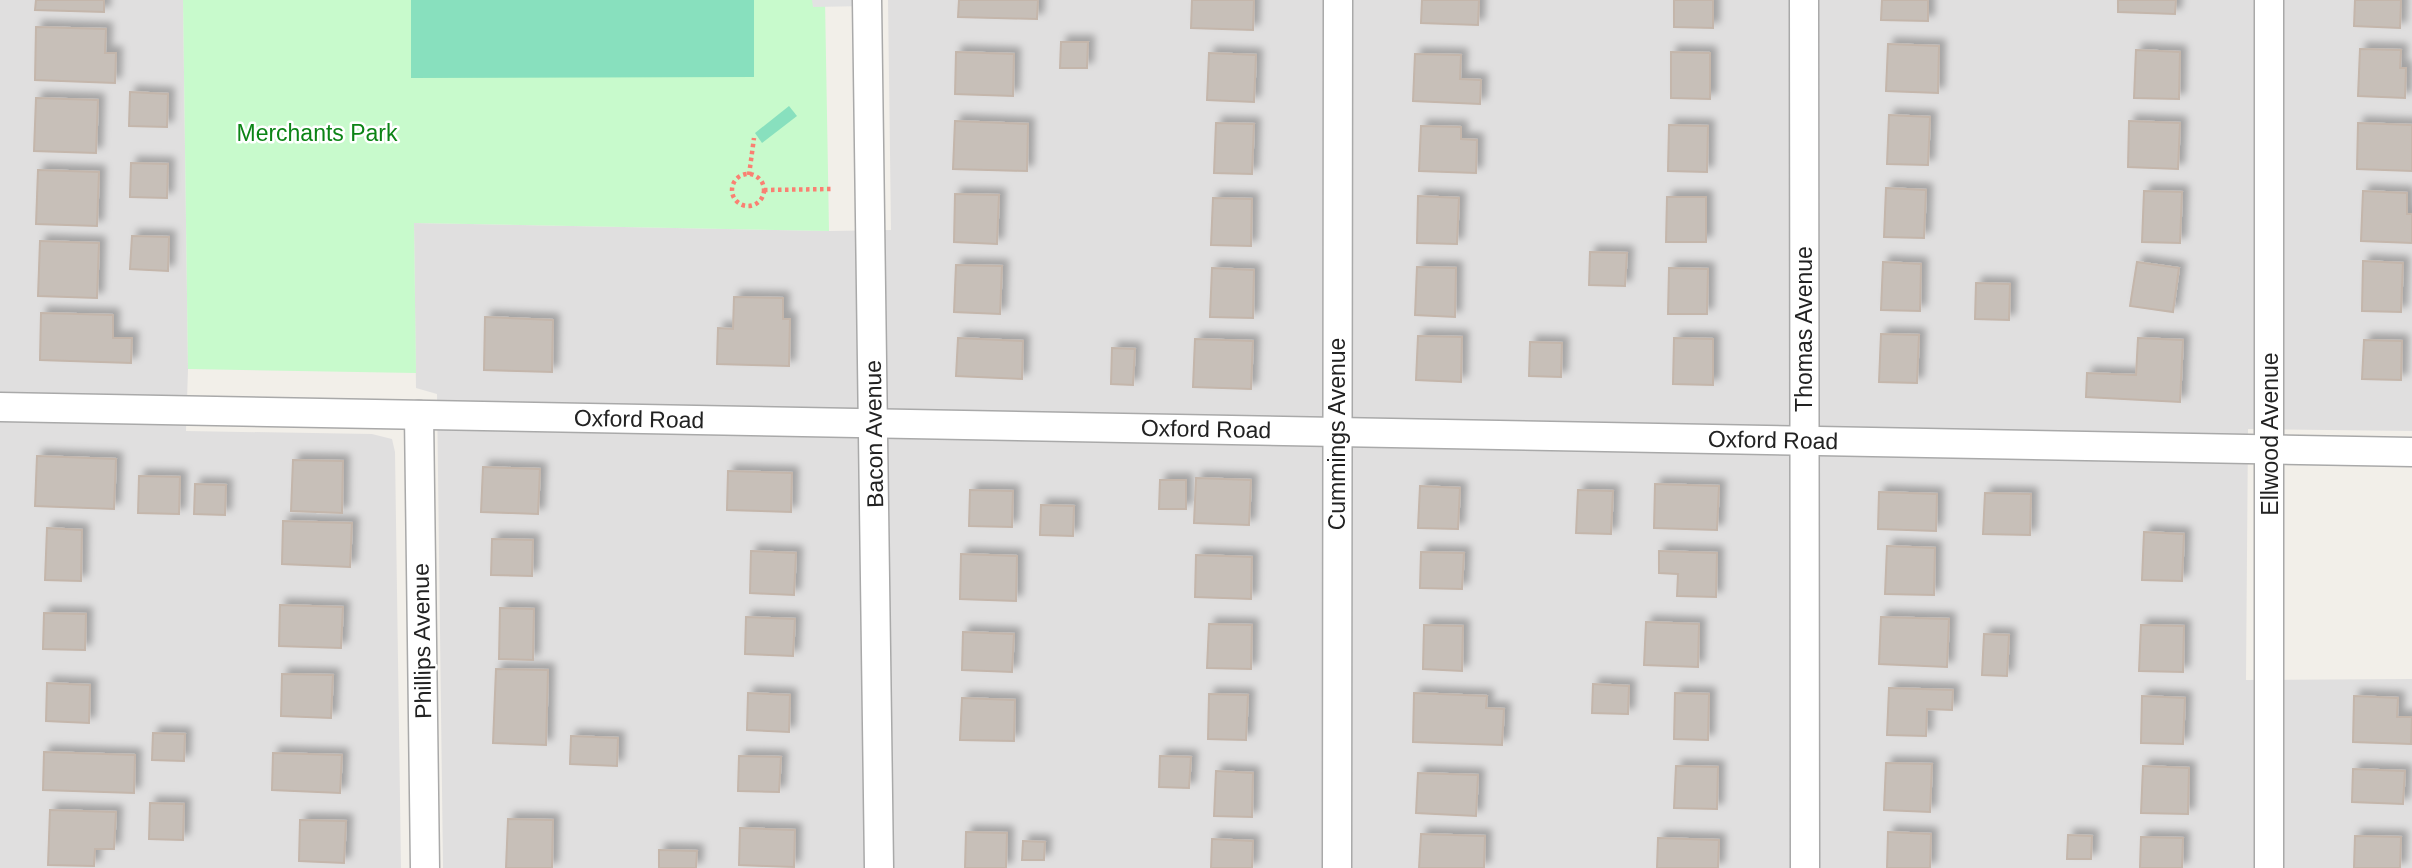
<svg xmlns="http://www.w3.org/2000/svg" width="2412" height="868" viewBox="0 0 2412 868" font-family="Helvetica,sans-serif">
<style>
.residential{fill:#e0dfdf}
.park{fill:#c8facc}
.pitch{fill:#88e0be}
.parking{fill:#e2e2e2}
.building{fill:#c7bfb8;stroke:#c4b6ab;stroke-width:2;filter:url(#shadow)}
.lines{fill:none;stroke-linecap:round;stroke-linejoin:round}
.minor-casing{stroke:#a9a9a9;stroke-width:31}
.path{stroke:#fa8072;stroke-width:4.5;stroke-dasharray:3.5 3.5;stroke-linecap:butt}
.minor{stroke:#fff;stroke-width:28}
.labels{text-anchor:middle;dominant-baseline:central;stroke-width:5;stroke-linejoin:round;paint-order:stroke}
.park-label{font-size:23px;fill:#0c8416;stroke:#fff}
.street-label{font-size:23px;fill:#222;stroke:#fff}
</style>
<defs>
<filter id="shadow"><feDropShadow dx="6" dy="-6" stdDeviation="3.5" flood-color="#0004"/></filter>
</defs>
<rect width="100%" height="100%" fill="#f2efe9"/>
<g class="residential">
<path d="M0,0H183L188,369L186,431L372,434L392,439L395,452L401,868H0Z"/>
<path d="M888,0H2412V431L2248,429L2246,680L2412,679V868H443L437,394L416,388L414,223L829,231L891,230Z"/>
</g>
<path class="park" d="M183,0H825L829,231L414,223L416,373L188,369Z"/>
<g class="pitch">
<path d="M411,0H754V77L411,78Z"/>
<path d="M789,106L797,116L762,143L755,133Z"/>
</g>
<path class="parking" d="M812,0H867V6L813,7Z"/>
<g class="building">
<path d="M36,0H104V12L35,10Z"/>
<path d="M959,0H1038L1037,19L958,17Z"/>
<path d="M1192,0H1254L1253,30L1191,28Z"/>
<path d="M1422,0H1479L1478,25L1421,23Z"/>
<path d="M1674,0H1713V28L1674,27Z"/>
<path d="M1882,0H1928V21L1881,20Z"/>
<path d="M2118,0H2176L2175,14L2118,12Z"/>
<path d="M2355,0H2401L2400,28L2354,26Z"/>
<path d="M36,27L106,29L105,53H116L115,83L35,80Z"/>
<path d="M1061,42H1088L1087,68H1060Z"/>
<path d="M1888,44L1939,46L1938,93L1886,91Z"/>
<path d="M2360,49L2401,50L2400,68H2406L2405,98L2358,96Z"/>
<path d="M2136,50L2180,52L2179,99L2134,98Z"/>
<path d="M956,52L1014,54L1013,96L955,94Z"/>
<path d="M1671,52L1710,53V99L1671,98Z"/>
<path d="M1209,53L1256,55L1254,102L1207,100Z"/>
<path d="M1415,54L1461,55L1460,79L1481,80L1480,104L1413,101Z"/>
<path d="M130,92L168,94L167,127L129,126Z"/>
<path d="M36,98L98,100L96,153L34,151Z"/>
<path d="M1889,115L1930,117L1928,165L1887,164Z"/>
<path d="M955,121L1028,124L1027,171L953,169Z"/>
<path d="M2129,121L2180,123L2178,169L2128,167Z"/>
<path d="M1216,123L1254,124L1252,174L1214,173Z"/>
<path d="M2358,123L2412,125V171L2357,169Z"/>
<path d="M1669,125L1708,126L1707,172L1668,171Z"/>
<path d="M1421,126L1461,127V139L1477,140L1476,173L1419,171Z"/>
<path d="M131,163L168,164L167,198L130,197Z"/>
<path d="M38,170L99,172L97,226L36,224Z"/>
<path d="M1886,188L1926,190L1924,238L1884,237Z"/>
<path d="M2144,191L2182,192L2180,243L2142,242Z"/>
<path d="M2363,191L2407,193V214H2412V243L2361,241Z"/>
<path d="M955,194L999,195L997,244L954,242Z"/>
<path d="M1418,196L1459,198L1457,244L1417,243Z"/>
<path d="M1667,197H1706V242H1666Z"/>
<path d="M1213,198L1252,199L1251,246L1211,245Z"/>
<path d="M132,236L169,237L168,271L130,269Z"/>
<path d="M40,241L99,243L97,298L38,296Z"/>
<path d="M1590,252L1627,253L1625,286L1589,285Z"/>
<path d="M2363,261L2403,263L2401,312L2362,311Z"/>
<path d="M1883,262L1921,264L1920,311L1881,310Z"/>
<path d="M2137,262L2179,268L2173,312L2130,306Z"/>
<path d="M956,265L1002,266L1000,314L954,312Z"/>
<path d="M1417,267L1456,268L1455,317L1415,315Z"/>
<path d="M1212,268L1254,270L1253,318L1210,317Z"/>
<path d="M1669,268L1708,269L1707,314H1668Z"/>
<path d="M1976,283L2010,284L2009,320L1975,319Z"/>
<path d="M734,297L783,298V319H790L789,366L717,364L718,328L733,329Z"/>
<path d="M41,313L113,315V338H132L131,363L40,360Z"/>
<path d="M485,317L553,320L552,372L484,370Z"/>
<path d="M1881,334L1919,335L1917,383L1879,382Z"/>
<path d="M1418,336L1462,337L1461,382L1416,380Z"/>
<path d="M958,338L1023,341L1022,379L956,376Z"/>
<path d="M1674,338L1713,339V385L1673,384Z"/>
<path d="M2138,338L2183,340L2180,402L2086,397L2087,373L2136,375Z"/>
<path d="M1195,339L1253,341L1251,389L1193,387Z"/>
<path d="M2364,340L2402,341L2401,380L2362,379Z"/>
<path d="M1530,342L1562,343L1561,377L1529,376Z"/>
<path d="M1112,348L1135,349L1133,385L1111,384Z"/>
<path d="M37,456L116,459L114,509L35,506Z"/>
<path d="M293,460L343,461L342,513L291,511Z"/>
<path d="M483,467L540,469L538,514L481,512Z"/>
<path d="M728,471L792,473L791,512L727,510Z"/>
<path d="M139,476L180,477L179,514L138,513Z"/>
<path d="M1196,478L1251,480L1249,525L1194,523Z"/>
<path d="M1160,480H1186V509H1159Z"/>
<path d="M195,484L226,485L225,515L194,514Z"/>
<path d="M1655,484L1719,486L1717,530L1654,528Z"/>
<path d="M1420,486L1460,488L1458,529L1418,528Z"/>
<path d="M970,490L1013,491L1012,527L969,526Z"/>
<path d="M1578,490L1613,491L1611,534L1576,533Z"/>
<path d="M1879,492L1937,494L1936,531L1878,529Z"/>
<path d="M1985,493L2031,494L2030,535L1983,534Z"/>
<path d="M1041,505L1074,506L1073,536L1040,535Z"/>
<path d="M283,521L352,523L350,567L282,564Z"/>
<path d="M47,528L82,530L81,581L45,580Z"/>
<path d="M2144,532L2184,534L2182,581L2142,580Z"/>
<path d="M492,539L533,540L532,576L491,575Z"/>
<path d="M1887,546L1935,548L1934,595L1885,594Z"/>
<path d="M751,551L796,553L794,595L750,593Z"/>
<path d="M1659,551L1717,553L1716,597L1677,596L1678,574L1659,573Z"/>
<path d="M1421,552L1464,553L1462,589L1420,588Z"/>
<path d="M961,554L1017,556L1016,601L960,599Z"/>
<path d="M1196,555L1252,557L1251,599L1195,597Z"/>
<path d="M280,605L343,607L341,648L279,646Z"/>
<path d="M500,608L534,609L533,660L499,659Z"/>
<path d="M44,613L86,614L85,650L43,649Z"/>
<path d="M746,617L795,619L793,656L745,654Z"/>
<path d="M1881,617L1949,619L1947,667L1879,664Z"/>
<path d="M1646,622L1699,624L1698,667L1644,665Z"/>
<path d="M1209,624L1252,625L1251,669L1207,668Z"/>
<path d="M1424,625L1463,626L1462,671L1423,669Z"/>
<path d="M2141,625L2184,626L2183,672L2139,671Z"/>
<path d="M963,632L1014,634L1012,672L962,670Z"/>
<path d="M1984,634L2009,635L2007,676L1982,675Z"/>
<path d="M496,669L548,670L546,745L493,743Z"/>
<path d="M282,674L333,675L331,718L281,716Z"/>
<path d="M47,683L90,685L89,723L46,721Z"/>
<path d="M1593,684L1629,686L1628,714L1592,713Z"/>
<path d="M1889,688L1953,690L1952,710L1927,709L1926,736L1887,735Z"/>
<path d="M748,693L790,695L789,732L747,730Z"/>
<path d="M1414,693L1487,696L1486,708L1504,709L1502,745L1413,742Z"/>
<path d="M1675,693L1709,694L1708,740L1674,739Z"/>
<path d="M1209,694L1248,695L1246,740L1208,739Z"/>
<path d="M2142,696L2185,698L2183,744L2141,743Z"/>
<path d="M2354,696L2398,698L2397,717H2412L2411,744L2353,742Z"/>
<path d="M962,698L1015,700L1014,741L960,740Z"/>
<path d="M153,733L185,734L184,761L152,760Z"/>
<path d="M571,736L618,738L617,766L570,764Z"/>
<path d="M44,752L135,755L134,793L43,790Z"/>
<path d="M273,753L342,755L340,793L272,790Z"/>
<path d="M739,756L781,757L779,792L738,791Z"/>
<path d="M1160,756L1191,757L1189,788L1159,787Z"/>
<path d="M1886,763L1932,764L1930,812L1884,810Z"/>
<path d="M1676,766L1718,767L1717,809L1674,808Z"/>
<path d="M2143,766L2189,768L2188,814L2141,813Z"/>
<path d="M2353,769L2405,771L2403,804L2352,802Z"/>
<path d="M1216,771L1253,773L1252,817L1214,816Z"/>
<path d="M1418,773L1478,775L1476,816L1416,813Z"/>
<path d="M150,803L184,804L183,840L149,839Z"/>
<path d="M50,810L116,812L114,849H95L94,866L48,865Z"/>
<path d="M508,819L553,820L552,868H506Z"/>
<path d="M300,820L346,821L344,863L299,861Z"/>
<path d="M740,828L795,830L794,867L739,865Z"/>
<path d="M966,832L1007,833L1006,868H965Z"/>
<path d="M1888,832L1931,834L1930,868H1887Z"/>
<path d="M1421,834L1485,836L1484,868H1419Z"/>
<path d="M2068,835L2092,836L2091,859H2067Z"/>
<path d="M2355,836L2401,837L2400,868H2354Z"/>
<path d="M2141,837L2183,838L2182,868H2140Z"/>
<path d="M1658,838L1719,840L1718,868H1657Z"/>
<path d="M1212,839L1253,841L1252,868H1211Z"/>
<path d="M1023,841L1045,842L1044,860H1022Z"/>
<path d="M659,850L697,851L696,868H659Z"/>
</g>
<g class="lines">
<g class="minor-casing">
<g id="minor">
<path d="M867,0L879,868"/>
<path d="M1804,0L1805,868"/>
<path d="M0,407L2412,452"/>
<path d="M419,415L425,868"/>
<path d="M1337,868L1338,0"/>
<path d="M2269,868V0"/>
</g>
</g>
<g class="path">
<circle cx="748" cy="190" r="16"/>
<path d="M749,175L754,138"/>
<path d="M764,190L832,189"/>
</g>
<use href="#minor" class="minor"/>
</g>
<g class="labels">
<g class="park-label">
<text x="317" y="133">Merchants Park</text>
</g>
<g class="street-label">
<text transform="translate(1804 329) rotate(-90)">Thomas Avenue</text>
<text transform="translate(639 419) rotate(1)">Oxford Road</text>
<text transform="translate(1206 429) rotate(1)">Oxford Road</text>
<text transform="translate(874 434) rotate(-91)">Bacon Avenue</text>
<text transform="translate(1337 434) rotate(-90)">Cummings Avenue</text>
<text transform="translate(2270 434) rotate(-90)">Ellwood Avenue</text>
<text transform="translate(1773 440) rotate(1)">Oxford Road</text>
<text transform="translate(422 641) rotate(-91)">Phillips Avenue</text>
</g>
</g>
</svg>
